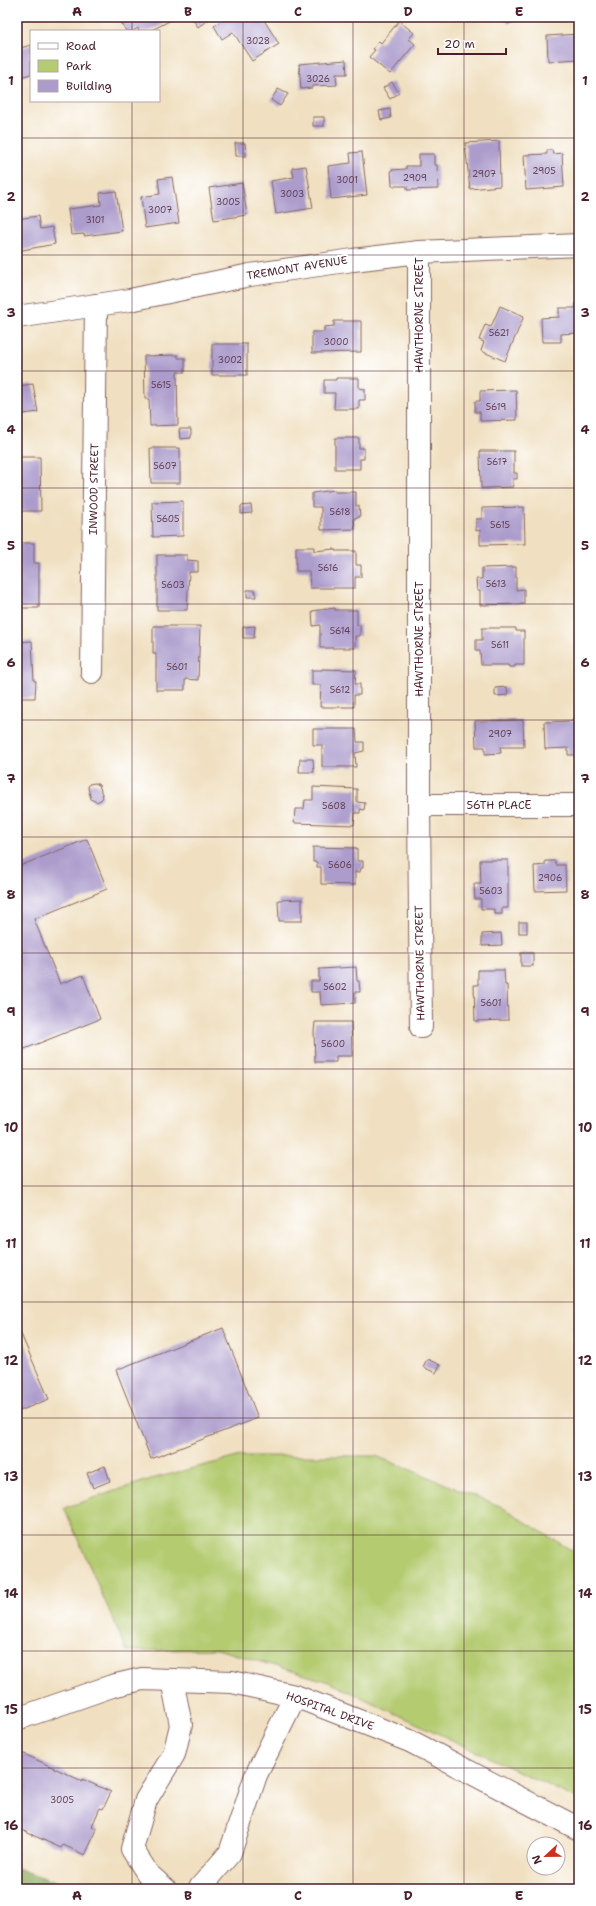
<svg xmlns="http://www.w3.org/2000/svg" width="596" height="1906" viewBox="0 0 596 1906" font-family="'Shantell Sans',sans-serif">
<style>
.green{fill:#b4cb70;stroke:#7f754e}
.forest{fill:#8faf62;stroke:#6c6746}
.building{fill:#ac9ccc}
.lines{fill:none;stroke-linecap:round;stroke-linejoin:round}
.minor-casing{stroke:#846360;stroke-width:24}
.minor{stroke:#fff;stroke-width:22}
.grid{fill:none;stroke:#4a1f2b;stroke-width:1;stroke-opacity:0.55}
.labels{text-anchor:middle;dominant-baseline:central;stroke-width:4;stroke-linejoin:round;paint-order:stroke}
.number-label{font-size:9px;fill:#623e53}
.street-label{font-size:11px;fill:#4a1f2b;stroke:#fff}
.neatline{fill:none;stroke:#4a1f2b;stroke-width:1.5}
.grid-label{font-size:13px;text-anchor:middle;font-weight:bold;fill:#4a1f2b}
</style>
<rect width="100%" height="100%" fill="#fff"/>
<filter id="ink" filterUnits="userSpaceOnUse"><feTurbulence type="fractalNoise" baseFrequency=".025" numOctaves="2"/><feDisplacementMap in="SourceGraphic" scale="8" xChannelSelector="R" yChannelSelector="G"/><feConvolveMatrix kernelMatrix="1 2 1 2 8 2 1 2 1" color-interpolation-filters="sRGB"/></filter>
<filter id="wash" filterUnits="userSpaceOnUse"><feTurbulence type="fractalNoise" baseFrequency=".012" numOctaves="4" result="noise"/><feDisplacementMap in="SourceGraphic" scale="16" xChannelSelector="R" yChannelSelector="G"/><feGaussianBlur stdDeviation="0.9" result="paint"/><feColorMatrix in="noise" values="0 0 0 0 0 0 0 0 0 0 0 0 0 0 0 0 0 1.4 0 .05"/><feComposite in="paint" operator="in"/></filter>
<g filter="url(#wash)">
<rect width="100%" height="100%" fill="#f0e0c1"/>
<path class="green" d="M241,1456H376L500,1506L579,1555V1800L329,1682L217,1649L127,1651L64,1508L151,1479Z"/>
<path class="forest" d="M17,1868L75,1889H17Z"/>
<g id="blocks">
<g class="building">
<path d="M121,17H177L150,31H139L138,28L133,31H126L119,18Z"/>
<path d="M191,17H212L198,27Z"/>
<path d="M227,17H262L279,44L252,61L233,32L222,39L214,26Z"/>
<path d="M504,17H521L508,24Z"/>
<path d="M399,21L414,33L409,39L415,44L390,74L369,57L375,50L373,49L379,41L381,43Z"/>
<path d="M579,34V59L548,61L547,36Z"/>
<path d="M31,45V74L17,78V49Z"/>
<path d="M346,60L347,74H336L337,85L312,86V88L301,89L299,64Z"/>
<path d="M392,82L399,93L390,99L383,88Z"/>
<path d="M278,89L288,94L280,106L271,100Z"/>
<path d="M390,109L391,118L381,120L379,111Z"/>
<rect x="313" y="117" width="11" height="9"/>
<path d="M499,141L500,186L470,189L465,143Z"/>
<path d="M235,143H245L246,156H236Z"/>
<path d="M547,150H552L553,154L562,153L564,187L526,190L524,155L547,154Z"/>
<path d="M362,152L367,195L331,199L328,166L351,163L350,153Z"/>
<path d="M419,154H434V165H437L438,189L407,190V186H392L391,170L406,169V166H419Z"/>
<path d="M306,166L313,208L276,214L271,181L294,177L292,168Z"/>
<path d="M172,177L179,223L145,228L141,197L160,194L158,179Z"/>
<path d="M242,183L247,215L214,220L209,188Z"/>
<path d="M116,191L122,231L84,236V234L71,235L68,209L101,205L100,193Z"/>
<path d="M38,216L40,229L52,227L55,244L17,251V219Z"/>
<path d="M576,303H579V333L561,334V342H542L541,318L559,317V308H576Z"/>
<path d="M500,306L524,316L505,361L481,351L484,342L479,340L485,325L491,327Z"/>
<path d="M334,321H361V352L312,353V332H324V327L334,326Z"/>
<rect x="212" y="344" width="35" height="31"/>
<path d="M178,355V358H185V372H177L178,425L150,426L149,399H145L144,356Z"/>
<path d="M336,378H359V388L365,389V400H359V409H334L335,393H324V380H336Z"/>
<path d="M33,384L38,412L17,415V386Z"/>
<path d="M516,390L517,420L480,421V412H475V401H480V391Z"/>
<path d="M179,429H191V438L180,439Z"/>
<path d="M335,438H359V448H364V459H360V469H335Z"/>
<path d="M150,448H180V483H151Z"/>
<path d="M480,451H514V473H517V479H513V487L481,488Z"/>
<path d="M17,457H40L41,511H17Z"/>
<path d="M335,490V492H356V506H359L360,517L354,518L355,529L321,530V507H312V493Z"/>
<path d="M183,501V536L153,537L152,502Z"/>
<path d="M251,505L252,513L241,514V506Z"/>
<path d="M524,507L525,544L480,545V530L476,531V519H482V508Z"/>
<path d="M17,543H34V563H39V608H17Z"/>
<path d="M296,547H314V551L335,549V551H356V565H361V577H355V588H310L309,571H296Z"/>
<path d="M157,555H187V560L198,561V572H189L187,610H157Z"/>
<path d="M516,567V590L524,589V604L480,605V591H477L476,579H482V568Z"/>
<path d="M247,590H255L256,597H247Z"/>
<path d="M335,608V610H357V625H360V636H355V648H320V625L313,626L312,611Z"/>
<path d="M153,626H200L198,680L185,679V690H156V654H153Z"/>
<path d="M255,626L254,638H243V627Z"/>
<path d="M482,628H516V631H524V665H515V667H509L508,665H481L480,651H476V640H482Z"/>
<path d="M32,641L34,681H36L35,698H17V642Z"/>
<path d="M322,669L356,670L355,684H360V695H354V707H320L321,685H312V670H322Z"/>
<path d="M507,687L508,695L495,696V688Z"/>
<path d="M573,718H579V755H568V748L545,749L544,722L573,721Z"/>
<path d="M523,720L524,747H500L501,753L485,754V747H476L475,721Z"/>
<path d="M313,729H356L357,742H364V751L355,753L356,767H322V745H313Z"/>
<path d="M300,759H313L314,772H299Z"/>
<path d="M95,783L99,785L103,797L101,800L96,802L91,799L88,788L89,784Z"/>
<path d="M313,787L357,789V802L365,803L364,810L360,809V813H355L354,825L294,823L295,809H304L305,800H313Z"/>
<path d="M87,839L107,889L34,919L60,984L83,975L100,1019L17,1052V867Z"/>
<path d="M313,847L357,848V861H363V868H361L360,872H355V885L321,884V867H317V862H313Z"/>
<path d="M480,860H508V908H502V914H494V909H481V899H475L474,884H481Z"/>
<path d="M545,861H555L556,865H565L566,890L535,891L534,866L545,865Z"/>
<path d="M302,899V921H279L278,900Z"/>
<rect x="519" y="922" width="8" height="11"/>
<path d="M501,933L502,945L482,946V934Z"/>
<rect x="521" y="953" width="12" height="13"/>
<path d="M356,967L357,981H359L360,992H355V1003L321,1005L320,992H311V981H319V969Z"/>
<path d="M478,970H504L505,985H507L508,1020L475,1021L474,985H478Z"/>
<path d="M315,1022H351L352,1056H336V1062H315L314,1032Z"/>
<path d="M17,1325L49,1399L17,1412Z"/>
<path d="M223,1328L258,1418L151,1459L116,1370Z"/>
<path d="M427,1359L440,1365L436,1373L423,1367Z"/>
<path d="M105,1466L110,1481L93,1488L87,1473Z"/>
<path d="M22,1753L82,1781V1779L111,1792L103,1809L100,1808L92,1826L96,1828V1832L85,1855L63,1845L61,1848L17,1828V1763Z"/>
</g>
</g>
</g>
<g filter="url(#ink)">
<use href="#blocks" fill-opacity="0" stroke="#846360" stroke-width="1"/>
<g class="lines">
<g class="minor-casing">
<g id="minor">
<path d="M419,252V805L421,1027"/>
<path d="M17,317L130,300L250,275L353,260L419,252L579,245"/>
<path d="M92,672L96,305"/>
<path d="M419,805H579"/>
<path d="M17,1719L112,1686L142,1679L232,1682L295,1696L410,1741L579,1829"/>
<path d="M165,1889L148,1874L132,1849L146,1800L174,1754L181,1725L172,1680"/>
<path d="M199,1889L230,1853L256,1775L295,1696"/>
</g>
</g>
<use href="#minor" class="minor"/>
</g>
</g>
<path class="grid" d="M132,17V31M243,17V1889M353,17V1889M464,17V1889M132,101V1889M17,138H579M17,255H579M17,371H579M17,488H579M17,604H579M17,720H579M17,837H579M17,953H579M17,1069H579M17,1186H579M17,1302H579M17,1418H579M17,1535H579M17,1651H579M17,1768H579"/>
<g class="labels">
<g class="number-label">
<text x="258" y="41">3028</text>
<text x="318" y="79">3026</text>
<text x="544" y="171">2905</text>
<text x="484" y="174">2907</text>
<text x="415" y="178">2909</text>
<text x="347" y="180">3001</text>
<text x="292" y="194">3003</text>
<text x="228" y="202">3005</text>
<text x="160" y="210">3007</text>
<text x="95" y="220">3101</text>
<text x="499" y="333">5621</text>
<text x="336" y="342">3000</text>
<text x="230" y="360">3002</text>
<text x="161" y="385">5615</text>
<text x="496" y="407">5619</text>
<text x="497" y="462">5617</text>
<text x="165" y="466">5607</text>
<text x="340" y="512">5618</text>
<text x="168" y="519">5605</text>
<text x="500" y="525">5615</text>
<text x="328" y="568">5616</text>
<text x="496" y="584">5613</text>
<text x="173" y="585">5603</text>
<text x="340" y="631">5614</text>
<text x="500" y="645">5611</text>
<text x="177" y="667">5601</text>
<text x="340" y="690">5612</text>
<text x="500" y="734">2907</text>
<text x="334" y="806">5608</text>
<text x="340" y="865">5606</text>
<text x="550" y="878">2906</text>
<text x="491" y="891">5603</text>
<text x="335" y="987">5602</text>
<text x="491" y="1003">5601</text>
<text x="333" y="1044">5600</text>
<text x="62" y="1800">3005</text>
</g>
<g class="street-label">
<text transform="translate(297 268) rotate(-9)">TREMONT AVENUE</text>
<text transform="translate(419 315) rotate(-90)">HAWTHORNE STREET</text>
<text transform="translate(94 489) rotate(-89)">INWOOD STREET</text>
<text transform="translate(419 639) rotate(-90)">HAWTHORNE STREET</text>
<text x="499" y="805">56TH PLACE</text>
<text transform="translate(420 963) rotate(-91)">HAWTHORNE STREET</text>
<text transform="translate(330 1711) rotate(20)">HOSPITAL DRIVE</text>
</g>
</g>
<rect width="596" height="1906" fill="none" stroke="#fff" stroke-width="44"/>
<rect x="30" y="30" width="130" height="72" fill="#ffffff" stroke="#b7a5aa"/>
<rect x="38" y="43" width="20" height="6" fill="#ffffff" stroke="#b7a5aa"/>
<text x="66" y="50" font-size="12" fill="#4a1f2b">Road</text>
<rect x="38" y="60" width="20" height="12" fill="#b4cb70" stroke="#b7a5aa"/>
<text x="66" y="70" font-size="12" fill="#4a1f2b">Park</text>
<rect x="38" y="80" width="20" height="12" fill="#ac9ccc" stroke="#b7a5aa"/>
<text x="66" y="90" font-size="12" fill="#4a1f2b">Building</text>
<g transform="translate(546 1856) rotate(248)"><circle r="19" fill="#ffffff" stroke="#b7a5aa"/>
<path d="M0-3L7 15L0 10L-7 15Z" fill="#c8321e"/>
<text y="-6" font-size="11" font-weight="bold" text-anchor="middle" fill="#4a1f2b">N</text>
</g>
<path d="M438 48v6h68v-6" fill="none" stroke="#4a1f2b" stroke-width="2"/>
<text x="444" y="48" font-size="12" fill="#4a1f2b" stroke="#ffffff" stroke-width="3" paint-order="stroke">20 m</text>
<rect x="22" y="22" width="552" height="1862" class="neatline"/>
<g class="grid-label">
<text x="77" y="16">A</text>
<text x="188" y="16">B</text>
<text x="298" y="16">C</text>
<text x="408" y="16">D</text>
<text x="519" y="16">E</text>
<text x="11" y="85">1</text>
<text x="585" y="85">1</text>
<text x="11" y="201">2</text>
<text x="585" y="201">2</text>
<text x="11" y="317">3</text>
<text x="585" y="317">3</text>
<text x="11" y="434">4</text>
<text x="585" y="434">4</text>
<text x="11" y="550">5</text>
<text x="585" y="550">5</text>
<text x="11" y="667">6</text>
<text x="585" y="667">6</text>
<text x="11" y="783">7</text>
<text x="585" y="783">7</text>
<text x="11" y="899">8</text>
<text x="585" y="899">8</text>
<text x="11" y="1016">9</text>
<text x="585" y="1016">9</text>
<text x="11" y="1132">10</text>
<text x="585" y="1132">10</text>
<text x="11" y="1248">11</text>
<text x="585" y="1248">11</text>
<text x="11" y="1365">12</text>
<text x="585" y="1365">12</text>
<text x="11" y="1481">13</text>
<text x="585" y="1481">13</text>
<text x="11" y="1598">14</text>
<text x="585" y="1598">14</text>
<text x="11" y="1714">15</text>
<text x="585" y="1714">15</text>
<text x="11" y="1830">16</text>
<text x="585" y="1830">16</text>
<text x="77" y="1900">A</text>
<text x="188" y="1900">B</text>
<text x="298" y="1900">C</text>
<text x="408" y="1900">D</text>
<text x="519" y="1900">E</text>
</g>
</svg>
